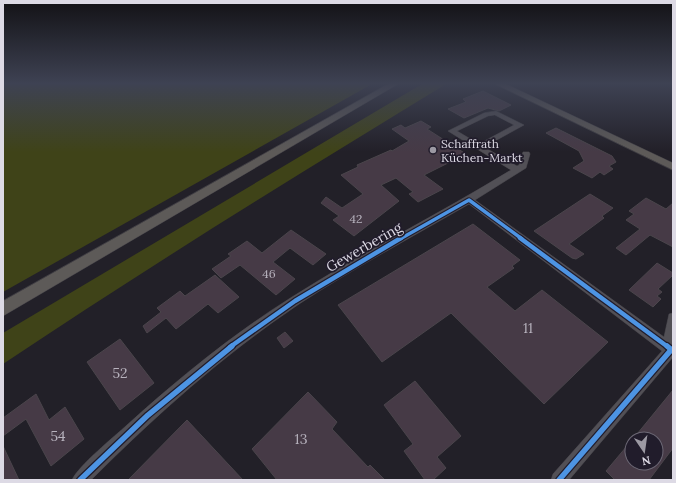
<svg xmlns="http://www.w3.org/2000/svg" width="676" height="483" viewBox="0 0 676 483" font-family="Lora,serif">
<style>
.green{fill:#3f4318}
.building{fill:#463a46;stroke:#4a454b}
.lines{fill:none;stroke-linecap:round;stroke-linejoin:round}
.minor-casing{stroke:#3e3c43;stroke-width:1}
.major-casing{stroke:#3e3c43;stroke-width:1}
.minor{fill:#525056;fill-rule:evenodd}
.major{fill:#5d5a58;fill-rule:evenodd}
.cycleway-far2-casing{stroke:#211c2b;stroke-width:5.5}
.cycleway-far1-casing{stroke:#211c2b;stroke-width:7}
.cycleway-casing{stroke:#211c2b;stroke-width:8}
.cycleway-far2{stroke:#4d94e3;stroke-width:3.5}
.cycleway-far1{stroke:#4d94e3;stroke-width:4.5}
.cycleway{stroke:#4d94e3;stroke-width:5.5}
.poi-dot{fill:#9c99a3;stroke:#211c2b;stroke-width:1.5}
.labels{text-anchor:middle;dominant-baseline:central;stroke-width:3.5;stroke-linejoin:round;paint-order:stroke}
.far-poi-label{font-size:12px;fill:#dddae5;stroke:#211c2b;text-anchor:start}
.number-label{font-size:12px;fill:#b7b2bd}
.street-label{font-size:14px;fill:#dddae5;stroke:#211c2b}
.near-number-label{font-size:14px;fill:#b7b2bd}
</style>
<rect width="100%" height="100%" fill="#222028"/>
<g class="green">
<path d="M3,84H372L3,292Z"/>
<path d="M422,84H446C297,175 148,267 3,364V333Z"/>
</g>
<g class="building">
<path d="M483,91L511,105L499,111L488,108L464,118L448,109L466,102L463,99Z"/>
<path d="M421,121L431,127L427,129L466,154L424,175L443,189L418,202L409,194L413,192L396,178L381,185L399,201L354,236L333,220L339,216L321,203L326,197L342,208L363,194L341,175L358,167L357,165L391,150L392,151L409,141L392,129L401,125L405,128Z"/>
<path d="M556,128L612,156L616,162L609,166L613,169L604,175L600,172L592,178L573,168L584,161L579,151L546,133Z"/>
<path d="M590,194L613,208L602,216L604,218L569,244L584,254L576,259L572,258L534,231Z"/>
<path d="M646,198L666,209L673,203V247L650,235L626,255L616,248L640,229L626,220L634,214L629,211Z"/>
<path d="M473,224L520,260L512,266L514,268L487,287L515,311L542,290L608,342L544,404L451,313L382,362L338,305Z"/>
<path d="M291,230L326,254L313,265L290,248L273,262L295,279L276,295L240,265L221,278L212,269L231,256L228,254L247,241L262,253Z"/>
<path d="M657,263L673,273V275L658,289L662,292L657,296L661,299L653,307L629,290Z"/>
<path d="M215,275L239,297L218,313L208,304L176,329L166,318L147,333L143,326L161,312L157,308L180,291L185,296Z"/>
<path d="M285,332L293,341L284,348L277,338Z"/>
<path d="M120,339L154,383L120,410L87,362Z"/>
<path d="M415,381L461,436L437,457L446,468L433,480H425L404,451L413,444L384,405Z"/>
<path d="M673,390V448L649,480H615L606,471L632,440V463H656V439H633Z"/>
<path d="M308,392L337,422L332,429L368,467L370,465L385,480H277L252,449Z"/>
<path d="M36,394L49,420L65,407L84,439L51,466L26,419L3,436V418Z"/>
<path d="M187,420L243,480H128Z"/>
<path d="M3,446L19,480H3Z"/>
</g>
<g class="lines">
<g class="minor-casing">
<path id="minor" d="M496,111L524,125L484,147L517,166L519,165L523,152H529L530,154L526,168L475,200L664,337L669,314L673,313V357L569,480H551L553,474L662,351L469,204C412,237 354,268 299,304C223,355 155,416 91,480H72C78,466 115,436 127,425C179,378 233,334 292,297C363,252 439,214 511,170L448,131L484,113ZM495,115L514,125L479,144L457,131L488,116Z"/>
</g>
<g class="major-casing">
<g id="major">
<path d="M388,84H398L3,316V301Z"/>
<path d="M495,84H506L673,163V170Z"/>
</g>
</g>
<use href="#minor" class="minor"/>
<use href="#major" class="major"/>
<g class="cycleway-far2-casing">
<path id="cycleway-far2" d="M400,239L469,200L522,239"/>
</g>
<g class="cycleway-far1-casing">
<g id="cycleway-far1">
<path d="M520,238L668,347"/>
<path d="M230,347L295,301L401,238"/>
</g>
</g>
<g class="cycleway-casing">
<g id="cycleway">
<path d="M667,346L673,351"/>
<path d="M80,480L148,415L232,346"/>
<path d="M559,480L671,350"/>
</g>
</g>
<use href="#cycleway-far2" class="cycleway-far2"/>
<use href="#cycleway-far1" class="cycleway-far1"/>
<use href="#cycleway" class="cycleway"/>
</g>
<linearGradient id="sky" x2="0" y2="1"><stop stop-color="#131216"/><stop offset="0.55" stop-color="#3e4253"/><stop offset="1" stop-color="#3e4253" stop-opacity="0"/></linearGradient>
<rect width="676" height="152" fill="url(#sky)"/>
<circle class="poi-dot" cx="433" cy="150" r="4"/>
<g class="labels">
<g class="far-poi-label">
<text x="441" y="143">Schaffrath<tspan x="441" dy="14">Küchen-Markt</tspan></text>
</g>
<g class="number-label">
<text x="356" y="218">42</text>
<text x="269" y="273">46</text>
</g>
<g class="street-label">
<text transform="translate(364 247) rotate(-30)">Gewerbering</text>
</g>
<g class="near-number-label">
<text x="528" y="328">11</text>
<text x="120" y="373">52</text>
<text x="58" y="436">54</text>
<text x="301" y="439">13</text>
</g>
</g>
<rect width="676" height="483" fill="none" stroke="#dddae5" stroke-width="8"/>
<g transform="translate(644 451) rotate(167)"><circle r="19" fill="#211c2b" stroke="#6c6875"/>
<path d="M0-3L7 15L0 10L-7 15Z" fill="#9c99a3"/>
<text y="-6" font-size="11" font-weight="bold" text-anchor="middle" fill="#dddae5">N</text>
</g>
</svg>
